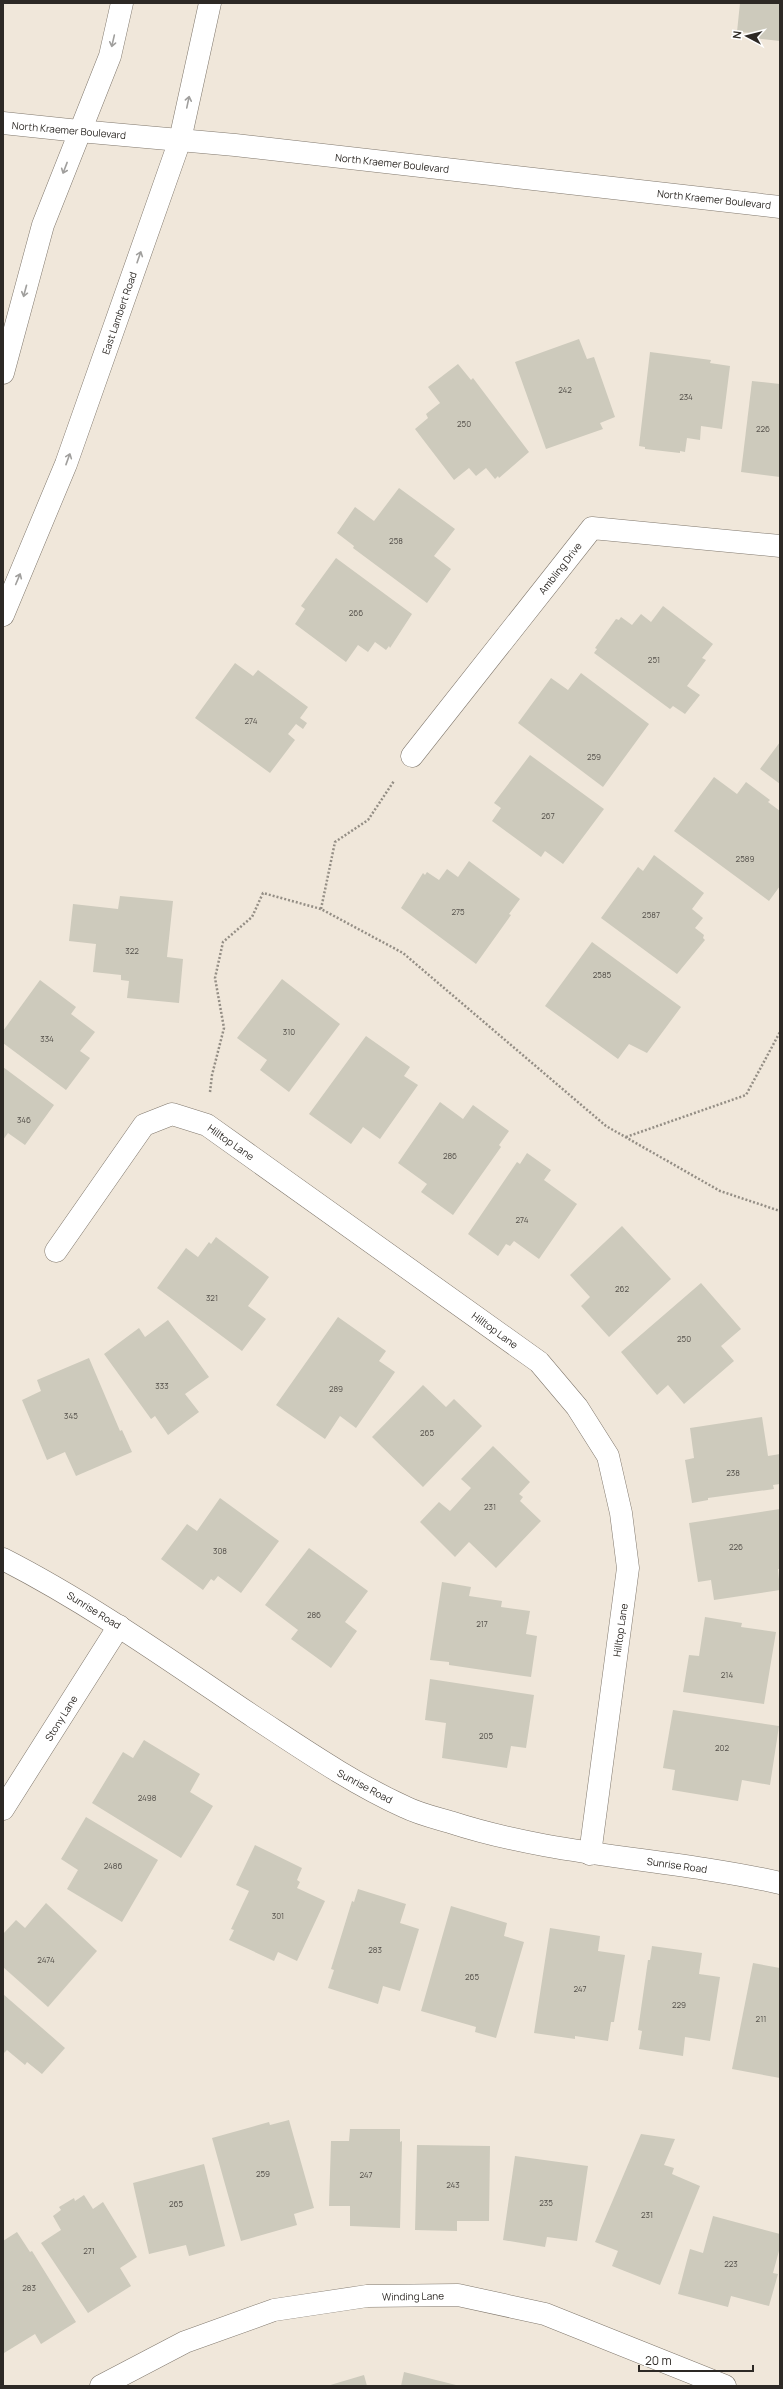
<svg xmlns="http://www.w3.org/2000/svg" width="783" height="2389" viewBox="0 0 783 2389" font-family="Manrope,sans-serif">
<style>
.building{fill:#cdcabc}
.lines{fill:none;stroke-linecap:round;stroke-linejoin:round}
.minor-casing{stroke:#80786d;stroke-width:23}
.major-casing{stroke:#80786d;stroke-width:23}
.path{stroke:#948e85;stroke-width:2.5;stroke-dasharray:2 2;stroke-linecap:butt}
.minor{stroke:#fff;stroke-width:22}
.major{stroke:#fff;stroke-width:22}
.oneway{stroke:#a09f9d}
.labels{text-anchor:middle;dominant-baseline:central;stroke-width:3;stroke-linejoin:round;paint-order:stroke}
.number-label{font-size:8px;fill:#55514b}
.street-label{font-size:10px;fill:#2d2925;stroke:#fff}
</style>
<rect width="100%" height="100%" fill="#f0e7da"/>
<g class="building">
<path d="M740,3H780V41L753,38V33L737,32Z"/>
<path d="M579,339L587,359L594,357L615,417L600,423L603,429L546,449L515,362Z"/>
<path d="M650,352L711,360L710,363L730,366L722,429L701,426L700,440L687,438L685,452L680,451V453L645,449V447L639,446Z"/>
<path d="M458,364L471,380L473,378L529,452L499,478L498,476L495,479L486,468L476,476L469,468L454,480L415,429L428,418L426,414L440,403L428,387Z"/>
<path d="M752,381L780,384V477L741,472Z"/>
<path d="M399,488L455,529L434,556L451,569L427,603L353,548L354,546L337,533L355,507L374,521Z"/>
<path d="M336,558L412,614L390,648L389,646L386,650L375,642L368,652L358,645L346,662L295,624L305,609L301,606Z"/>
<path d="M663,606L713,644L702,658L706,660L687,686L700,695L685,714L673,706L670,709L594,653L597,649L595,648L616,619L619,620L621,617L632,625L641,614L651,622Z"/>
<path d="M235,663L253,676L258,670L308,707L300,718L307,723L303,729L296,724L288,734L295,740L270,773L195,718Z"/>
<path d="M581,673L649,724L603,787L518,723L551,678L568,690Z"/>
<path d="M780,742V784L760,769Z"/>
<path d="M530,755L604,809L563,864L545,851L541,857L492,821L501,808L494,803Z"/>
<path d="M714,777L737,794L746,782L770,800L768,802L780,811V886L769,901L674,831Z"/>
<path d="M654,855L704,893L692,909L703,918L695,928L704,935L703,938L705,940L677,974L601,918L638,867L643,871Z"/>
<path d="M469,861L520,899L509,914L511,915L476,964L401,908L423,873L425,875L427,872L439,880L447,869L458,877Z"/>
<path d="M120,896L173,901L167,957L183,959L179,1003L127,998L129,981L121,980V975L93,972L96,944L69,941L73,904L118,909Z"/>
<path d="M592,942L681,1007L647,1053L629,1044L618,1059L545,1006Z"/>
<path d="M282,979L340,1024L289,1092L260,1070L267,1060L237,1038Z"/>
<path d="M40,980L76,1007L71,1014L95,1032L80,1051L90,1058L66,1090L3,1043V1031Z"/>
<path d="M366,1036L410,1067L404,1076L418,1085L380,1139L363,1127L351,1144L309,1114Z"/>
<path d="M3,1067L54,1105L25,1145L8,1133L3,1140Z"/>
<path d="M440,1102L463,1119L473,1105L509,1131L499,1145L501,1147L453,1215L421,1192L427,1184L398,1163Z"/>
<path d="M527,1153L551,1170L544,1180L577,1204L539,1259L514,1241L510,1246L506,1244L498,1256L468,1234L517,1162L520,1164Z"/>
<path d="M622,1226L671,1279L609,1337L581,1306L590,1297L570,1275Z"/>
<path d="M216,1237L269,1277L248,1306L266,1319L242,1351L157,1288L186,1248L198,1257L209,1242L211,1244Z"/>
<path d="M701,1283L741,1329L721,1346L734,1361L684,1404L668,1385L657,1395L621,1352Z"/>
<path d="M338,1317L386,1351L379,1361L395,1372L356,1428L340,1416L325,1439L276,1405Z"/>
<path d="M168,1320L209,1377L185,1394L199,1412L168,1435L155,1416L151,1419L104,1354L139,1328L145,1337Z"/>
<path d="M89,1358L120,1431L122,1430L132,1452L76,1476L65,1452L47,1460L22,1400L41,1391L37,1380Z"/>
<path d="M423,1385L446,1407L454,1399L482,1426L423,1487L372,1437Z"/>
<path d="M762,1417L768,1456L780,1454V1484L773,1485L774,1489L708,1498V1500L692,1503L685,1460L694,1458L690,1428Z"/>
<path d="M493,1446L530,1482L519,1494L523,1497L520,1501L541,1521L496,1568L469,1542L455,1557L420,1522L439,1502L450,1511L471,1488L461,1479Z"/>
<path d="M220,1498L279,1541L241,1593L218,1576L214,1581L211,1579L203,1590L161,1559L187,1524L197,1531Z"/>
<path d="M780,1509V1569H778L780,1590L714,1600L711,1580L698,1582L689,1523Z"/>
<path d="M309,1548L368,1591L345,1622L357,1631L331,1668L291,1639L298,1630L265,1605Z"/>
<path d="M442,1582L471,1587L469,1596L502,1601L501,1607L530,1611L526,1634L537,1636L531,1677L449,1665V1662L430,1660Z"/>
<path d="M705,1617L742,1623L741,1627L776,1632L764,1704L683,1692L689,1655L699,1656Z"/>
<path d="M430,1679L534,1695L526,1748L511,1746L507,1768L442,1758L446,1723L425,1720Z"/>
<path d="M673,1710L779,1726L770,1785L742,1780L738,1801L672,1790L675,1770L663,1768Z"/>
<path d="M144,1740L200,1774L190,1792L213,1806L181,1858L92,1803L123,1752L133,1758Z"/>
<path d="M86,1817L158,1860L122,1922L67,1889L78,1870L61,1859Z"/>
<path d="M255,1845L302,1868L297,1880L300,1882L297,1888L325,1901L297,1961L278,1952L274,1961L229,1940L234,1930L231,1929L249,1891L236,1885Z"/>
<path d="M358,1889L406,1904L400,1923L419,1929L400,1991L383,1986L378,2004L328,1988L334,1970L331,1969L352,1901L354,1902Z"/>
<path d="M46,1903L97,1951L48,2007L3,1967V1934L16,1920L25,1928Z"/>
<path d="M451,1906L507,1923L504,1936L524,1942L496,2038L475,2032L476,2027L421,2011Z"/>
<path d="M550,1928L600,1936L598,1951L625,1955L614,2022H611L608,2041L575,2036V2039L534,2033Z"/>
<path d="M652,1946L702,1953L699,1974L720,1977L710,2041L685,2037L683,2056L639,2049L642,2031L638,2030L648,1960H650Z"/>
<path d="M753,1963L780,1968V2078L732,2069Z"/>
<path d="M3,1994L65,2048L42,2074L27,2062L25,2065L7,2050L3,2054Z"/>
<path d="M289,2120L314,2208L294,2214L297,2225L241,2241L212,2138L269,2122L270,2125Z"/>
<path d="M350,2129H400V2142L402,2141L400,2228L350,2226V2206H329L331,2141H349Z"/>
<path d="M641,2134L675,2139L664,2165L674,2168L672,2174L700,2186L660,2285L612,2266L618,2251L595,2242Z"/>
<path d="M417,2145L490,2146L489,2221H457V2231L415,2230Z"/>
<path d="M515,2156L588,2166L577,2241L547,2237L545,2247L503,2240Z"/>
<path d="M204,2164L225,2246L189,2256L186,2245L149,2254L133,2183Z"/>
<path d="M84,2195L93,2209L103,2202L137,2257L120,2268L131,2286L88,2313L41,2243L61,2230L53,2216L61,2210L59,2207L74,2198L75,2201Z"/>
<path d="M713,2216L780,2234V2247L773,2273L778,2274L769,2306L731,2296L728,2307L678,2294L690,2249L703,2253Z"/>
<path d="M17,2232L30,2252L32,2251L76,2322L41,2344L35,2334L4,2353L3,2241Z"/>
<path d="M404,2372L456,2385V2386H401Z"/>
<path d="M364,2375L367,2386H327Z"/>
</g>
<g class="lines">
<g class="minor-casing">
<g id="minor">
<path d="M3,123L79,131"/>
<path d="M412,756L592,528L780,546"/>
<path d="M56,1251L144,1125L172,1114L207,1125L539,1362L577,1407L608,1456L621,1513L628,1568L590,1854"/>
<path d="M3,1559C91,1604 172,1662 254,1717C303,1749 352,1783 405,1807C419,1814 436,1818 450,1822C557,1857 671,1858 780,1883"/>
<path d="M3,1809L119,1626"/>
<path d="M101,2386L185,2342L274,2310L367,2296L458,2295L545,2314L725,2386"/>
</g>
</g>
<g class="major-casing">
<g id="major">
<path d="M79,131L235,145L780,207"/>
<path d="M3,373L43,225L110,56L122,3"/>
<path d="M3,615L66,464L180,140L210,3"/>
</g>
</g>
<g class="path">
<path d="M321,909L335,842L368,820L394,781"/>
<path d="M210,1092L212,1075L224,1028L215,978L223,942L252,917L263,893L321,909L403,953L606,1126L720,1191L780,1211"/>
<path d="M626,1137L746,1095L780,1032"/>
</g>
<use href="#minor" class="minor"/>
<use href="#major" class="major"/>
</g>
<defs><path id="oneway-shaft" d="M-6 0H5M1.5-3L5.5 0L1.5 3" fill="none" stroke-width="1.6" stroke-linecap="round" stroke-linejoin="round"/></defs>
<g class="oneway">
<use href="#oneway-shaft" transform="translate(113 41) rotate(103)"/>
<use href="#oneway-shaft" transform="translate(188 102) rotate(-78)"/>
<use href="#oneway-shaft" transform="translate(65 168) rotate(111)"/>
<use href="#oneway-shaft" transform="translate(139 257) rotate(-71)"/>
<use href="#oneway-shaft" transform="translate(25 291) rotate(105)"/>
<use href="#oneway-shaft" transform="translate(68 459) rotate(-70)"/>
<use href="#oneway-shaft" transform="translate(18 579) rotate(-67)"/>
</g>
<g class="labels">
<g class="number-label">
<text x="565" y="389">242</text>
<text x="686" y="396">234</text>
<text x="464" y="423">250</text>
<text x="763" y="428">226</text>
<text x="396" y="540">258</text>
<text x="356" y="612">266</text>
<text x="654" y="659">251</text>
<text x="251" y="720">274</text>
<text x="594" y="756">259</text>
<text x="548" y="815">267</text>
<text x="745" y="858">2589</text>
<text x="458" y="911">275</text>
<text x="651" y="914">2587</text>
<text x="132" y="950">322</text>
<text x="602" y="974">2585</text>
<text x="289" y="1031">310</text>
<text x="47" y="1038">334</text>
<text x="24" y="1119">346</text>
<text x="450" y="1155">286</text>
<text x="522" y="1219">274</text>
<text x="622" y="1288">262</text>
<text x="212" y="1297">321</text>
<text x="684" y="1338">250</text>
<text x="162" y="1385">333</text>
<text x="336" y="1388">289</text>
<text x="71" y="1415">345</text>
<text x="427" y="1432">265</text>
<text x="733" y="1472">238</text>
<text x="490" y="1506">231</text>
<text x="736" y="1546">226</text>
<text x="220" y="1550">308</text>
<text x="314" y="1614">286</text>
<text x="482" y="1623">217</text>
<text x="727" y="1674">214</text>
<text x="486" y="1735">205</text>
<text x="722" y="1747">202</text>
<text x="147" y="1797">2498</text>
<text x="113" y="1865">2486</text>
<text x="278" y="1915">301</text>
<text x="375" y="1949">283</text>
<text x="46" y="1959">2474</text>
<text x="472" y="1976">265</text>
<text x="580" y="1988">247</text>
<text x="679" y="2004">229</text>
<text x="761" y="2018">211</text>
<text x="263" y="2173">259</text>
<text x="366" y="2174">247</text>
<text x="453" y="2184">243</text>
<text x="546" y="2202">235</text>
<text x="176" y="2203">265</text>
<text x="647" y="2214">231</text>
<text x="89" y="2250">271</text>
<text x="731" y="2263">223</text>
<text x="29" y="2287">283</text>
</g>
<g class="street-label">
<text transform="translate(69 130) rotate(5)">North Kraemer Boulevard</text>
<text transform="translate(392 163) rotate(6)">North Kraemer Boulevard</text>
<text transform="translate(714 199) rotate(6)">North Kraemer Boulevard</text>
<text transform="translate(119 313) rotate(-71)">East Lambert Road</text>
<text transform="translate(560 568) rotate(-52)">Ambling Drive</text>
<text transform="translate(231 1142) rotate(35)">Hilltop Lane</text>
<text transform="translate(495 1330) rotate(36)">Hilltop Lane</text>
<text transform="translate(94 1610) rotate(32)">Sunrise Road</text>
<text transform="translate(620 1630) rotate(-82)">Hilltop Lane</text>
<text transform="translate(61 1718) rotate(-58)">Stony Lane</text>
<text transform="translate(365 1786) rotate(28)">Sunrise Road</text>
<text transform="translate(677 1865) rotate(8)">Sunrise Road</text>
<text transform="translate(413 2296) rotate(-1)">Winding Lane</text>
</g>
</g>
<rect width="783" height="2389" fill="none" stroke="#2d2925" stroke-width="8"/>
<g transform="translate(747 36) rotate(277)" stroke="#ffffff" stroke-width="3" paint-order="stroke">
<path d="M0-3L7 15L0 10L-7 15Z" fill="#2d2925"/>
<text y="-6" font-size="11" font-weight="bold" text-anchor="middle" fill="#2d2925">N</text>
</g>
<path d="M639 2365v6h114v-6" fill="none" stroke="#2d2925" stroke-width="2"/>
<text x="645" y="2365" font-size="12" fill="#2d2925" stroke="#ffffff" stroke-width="3" paint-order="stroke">20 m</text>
</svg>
